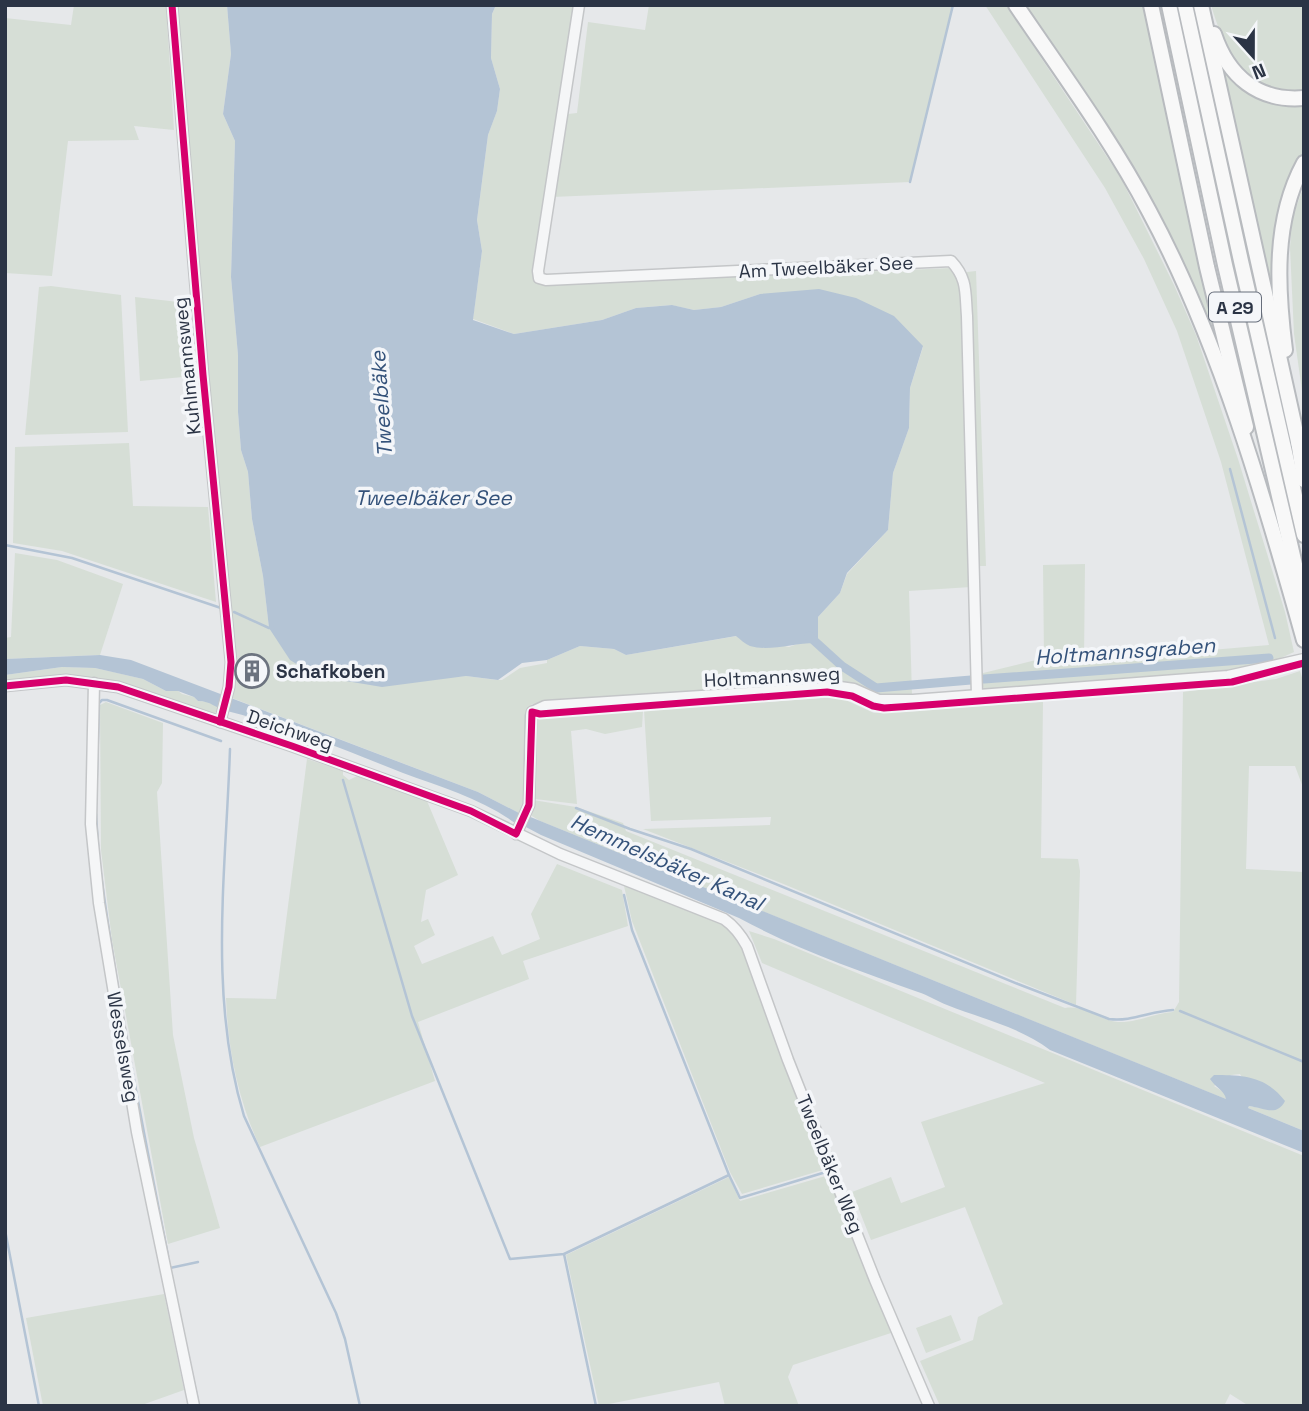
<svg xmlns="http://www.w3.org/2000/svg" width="1309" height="1411" viewBox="0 0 1309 1411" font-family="'Space Grotesk',sans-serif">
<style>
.green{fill:#d6ded6}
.water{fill:#b4c4d5}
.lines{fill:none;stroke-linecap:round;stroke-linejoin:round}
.stream{stroke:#b4c4d5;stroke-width:2.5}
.canal{stroke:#b4c4d5;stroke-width:9}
.minor-casing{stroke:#c4c6c8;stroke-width:13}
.highway-casing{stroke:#b8bbbf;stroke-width:18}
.minor{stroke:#f5f6f7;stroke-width:10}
.highway{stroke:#f8f8f8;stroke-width:14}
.cycleway-casing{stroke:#f4f6f9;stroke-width:11}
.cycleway{stroke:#d6006c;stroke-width:7}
.labels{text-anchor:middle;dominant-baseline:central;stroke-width:7;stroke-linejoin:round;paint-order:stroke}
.shield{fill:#f4f6f9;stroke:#676e7b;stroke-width:2}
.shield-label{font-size:18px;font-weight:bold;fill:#2b3445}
.street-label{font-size:19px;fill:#2b3445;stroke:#f4f6f9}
.poi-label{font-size:19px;font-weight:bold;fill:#2b3445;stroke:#f4f6f9;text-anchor:start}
.water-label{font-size:21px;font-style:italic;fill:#34527a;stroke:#f4f6f9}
</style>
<rect width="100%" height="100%" fill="#e6e8ea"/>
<g class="green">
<path d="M74,5H166L174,130L134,126L139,140L68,141L52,276L5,273V18L71,25Z"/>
<path d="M177,5H227L231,54L223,114L235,141L231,277L238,355V412L241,450L248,472L252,519L263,576L269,628L434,678L466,676L497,680H502L520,668L547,663V660L580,646L614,649L626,655L737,636L789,647L803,642L818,643V617L840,593L847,574L888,530L893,473L909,428L910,388L923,347L760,294L721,307L694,310L671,305L636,308L602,320L514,334L473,319L482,251L477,220L488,135L497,111L500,89L491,58L492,14L496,5H576L534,274L545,285L951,268L960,274L964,316L971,587L909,591L912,695L882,697L842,684L811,683L532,704L526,713V797L519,813L478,792L232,698L235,685L233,622L220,504Z"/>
<path d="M649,5H953L910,182L552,197L568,114L577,113L588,22L645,30Z"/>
<path d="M985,5H1006L1121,178L1174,285L1196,335L1238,459L1285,612L1294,652L1272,662L1231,672L986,691L982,686L979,674L1044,658L1043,565L1085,564L1084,661L1269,645L1221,462L1177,331L1144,259L1105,188Z"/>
<path d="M1021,5H1145L1227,380L1195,298Z"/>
<path d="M1211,5H1304V91C1247,96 1225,53 1211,5Z"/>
<path d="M1219,61L1231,75L1304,103V155L1296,169L1277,324Z"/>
<path d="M1304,185V405L1294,334L1290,248L1292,219Z"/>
<path d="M976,271L986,566H976L967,272Z"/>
<path d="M51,286L121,295L128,432L25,435L39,287Z"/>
<path d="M135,297L187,303L194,376L140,381Z"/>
<path d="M129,443L133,506L208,507L216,602L62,551L13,543L15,447Z"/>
<path d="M15,553L57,560L123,584L100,655L5,659V638L11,637Z"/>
<path d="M62,667L95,668L113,672L143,679L166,691H178L182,694L194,697L198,701L212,702L219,708L213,715C170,700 127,680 82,677C57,675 30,681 5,683V675Z"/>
<path d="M1300,671L1304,684V790L1295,766H1249L1246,869L1304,872V1131L1248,1108L1249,1106L1260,1108L1240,1074L1231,1075L1214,1086L1225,1093L1228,1100L540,821L532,816L533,800L576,807L623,823L626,831L1065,1008C1085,1005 1099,1020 1118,1022C1136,1023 1155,1013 1173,1012L1179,1002L1183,692L1276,679Z"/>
<path d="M839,697L874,713L1043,702L1041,858L1078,859L1080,871L1076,1005L781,883L643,829L770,825L771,817L651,821L644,710Z"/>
<path d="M106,702L163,723L162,783L157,792L173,1035L194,1138L220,1228L168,1244L112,940L101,850L100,705Z"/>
<path d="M643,711L642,727L605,734L586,729L571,731L577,804L535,799L537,719Z"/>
<path d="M307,759L343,771V775L349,780L357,776L427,801L458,875L426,890L421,922L428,919L435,935L414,946L422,964L493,936L502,955L540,939L531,914L557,864L622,890L628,926L523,961L529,979L418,1022L435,1081L260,1147C238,1100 228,1050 226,998L276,999Z"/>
<path d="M624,886L720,922L730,929L739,942L826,1169L742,1194L730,1172L632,921Z"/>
<path d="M749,931L774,939L1304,1156V1406H1249L1230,1394L1224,1406H940L920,1361L973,1340L978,1317L1003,1304L965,1207L871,1240L852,1192L891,1177L901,1203L945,1187L921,1122L1045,1083L762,963Z"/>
<path d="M829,1175L891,1333L793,1365L788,1377L799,1406H725L719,1382L599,1406L566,1255L729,1177L740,1201Z"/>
<path d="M164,1294L184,1390L139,1406H43L26,1318Z"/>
<path d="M951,1315L961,1340L926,1353L916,1328Z"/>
</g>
<g class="water">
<path d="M227,5H496L492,14L491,58L500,89L497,111L488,135L477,220L482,251L473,320L514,334L602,320L636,308L672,305L694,310L721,307L760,294L819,289L856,298L894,316L923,346L910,388L909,428L893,473L888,530L847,573L840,593L818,617V643C797,642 770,652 750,646C745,644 740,639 736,636L626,655L614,649L580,646L547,660L522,663L498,680L466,676L382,687L316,676L290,660L269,628L263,576L252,519L248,472L241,450L238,412V355L231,277L235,141L223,114L231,54Z"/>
<path d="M100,655L131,660L478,792L519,813L515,823C482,799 441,787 403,773C345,750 287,726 227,711C215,708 211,701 198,701L194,697L178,691H166L143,679L95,668L62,667L5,675V659Z"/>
<path d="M528,816L1226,1099C1225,1091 1215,1087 1210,1079L1214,1075C1243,1075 1266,1076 1285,1101C1277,1117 1264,1108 1249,1106L1248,1108L1304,1131V1153L1050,1050C1020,1027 982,1019 947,1005C937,1001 928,995 918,992C857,970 796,949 739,918L541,835L524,826Z"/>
</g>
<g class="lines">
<g class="stream">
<path d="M910,182L953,5"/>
<path d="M1230,469L1275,638"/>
<path d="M5,545L72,558L221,608"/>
<path d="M234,612L269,628H273"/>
<path d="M230,749C226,871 208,997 244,1116L336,1313L345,1339L360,1406"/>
<path d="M343,780L412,1016L510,1259L564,1254L729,1175L632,930L624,895"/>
<path d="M96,804L99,703L102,700H107L221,741"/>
<path d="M576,808L630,829L691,849L1018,984L1109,1019C1131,1022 1151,1011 1173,1010"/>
<path d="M96,814L98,846"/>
<path d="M99,859C116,993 142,1124 168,1256"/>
<path d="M1180,1011L1304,1062"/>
<path d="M729,1175L740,1198L826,1172"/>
<path d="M5,1230L39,1406"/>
<path d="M564,1254L596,1406"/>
<path d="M170,1268L198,1262"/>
<path d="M191,1369L199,1406"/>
</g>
<g class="canal">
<path d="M809,636L842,666L876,688L971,680"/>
<path d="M984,679L1269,658"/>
</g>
<g class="minor-casing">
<g id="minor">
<path d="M172,5L203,375L231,662L229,687L220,722"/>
<path d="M579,5L538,271L539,278L546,280L951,261C968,279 965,293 967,316L977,695"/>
<path d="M94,683L91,824L99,903L137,1132L194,1406"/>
<path d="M5,686L66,680L118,687L292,746L471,811L560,854L724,919C734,926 741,935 747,946L788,1060L875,1280L929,1406"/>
<path d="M516,834L529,805L531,716L532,712L545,706L840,687L854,689L879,700H913L1228,676L1304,659"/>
</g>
</g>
<g class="highway-casing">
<g id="highway">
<path d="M1016,5C1062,73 1111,139 1149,211C1219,341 1264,497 1304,640"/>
<path d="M1151,5L1207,267L1246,427"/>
<path d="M1169,5L1225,265L1304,603"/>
<path d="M1185,5L1241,261L1304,535"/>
<path d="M1201,5L1299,446"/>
<path d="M1214,34C1228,76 1258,102 1304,98"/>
<path d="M1285,350C1277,288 1273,220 1304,163"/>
<path d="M1298,440L1304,480"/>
</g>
</g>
<use href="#minor" class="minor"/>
<use href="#highway" class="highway"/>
<g class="cycleway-casing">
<g id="cycleway">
<path d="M172,5L203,375L231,662L229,687L220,722"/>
<path d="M5,686L66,680L118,687L292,746L471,811L516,834L529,805L532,712L540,714L827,692L852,696L873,706L884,708L913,706L1232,682L1304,663"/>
</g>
</g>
<use href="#cycleway" class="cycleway"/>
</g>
<defs>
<g id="building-ring" transform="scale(1.75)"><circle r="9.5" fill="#f4f6f9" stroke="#6c737f" stroke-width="1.5"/><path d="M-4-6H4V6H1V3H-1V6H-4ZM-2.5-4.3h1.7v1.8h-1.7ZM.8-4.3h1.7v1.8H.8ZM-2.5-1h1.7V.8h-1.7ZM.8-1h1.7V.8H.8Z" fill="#6c737f"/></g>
</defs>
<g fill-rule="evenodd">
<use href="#building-ring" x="252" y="671"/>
</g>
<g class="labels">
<rect class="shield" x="1209" y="292.5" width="52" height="29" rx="5"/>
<g class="shield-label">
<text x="1235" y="307">A 29</text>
</g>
<g class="street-label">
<text transform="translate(826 267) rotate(-3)">Am Tweelbäker See</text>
<text transform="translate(187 366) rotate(-96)">Kuhlmannsweg</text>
<text transform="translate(772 677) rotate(-3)">Holtmannsweg</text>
<text transform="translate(290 730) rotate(19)">Deichweg</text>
<text transform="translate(123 1047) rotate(80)">Wesselsweg</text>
<text transform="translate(830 1164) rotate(68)">Tweelbäker Weg</text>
</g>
<g class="poi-label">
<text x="276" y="671">Schafkoben</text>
</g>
<g class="water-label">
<text transform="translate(381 404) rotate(-94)">Tweelbäke</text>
<text x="433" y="497">Tweelbäker See</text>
<text transform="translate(1125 651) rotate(-4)">Holtmannsgraben</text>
<text transform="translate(667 862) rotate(24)">Hemmelsbäker Kanal</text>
</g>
</g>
<rect width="1309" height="1411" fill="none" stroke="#2b3445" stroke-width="14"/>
<g transform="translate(1253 56) rotate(159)" stroke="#f4f6f9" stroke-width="5" paint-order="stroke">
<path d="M0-5L12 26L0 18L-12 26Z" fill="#2b3445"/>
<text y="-10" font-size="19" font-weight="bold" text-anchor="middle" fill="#2b3445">N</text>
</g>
</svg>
